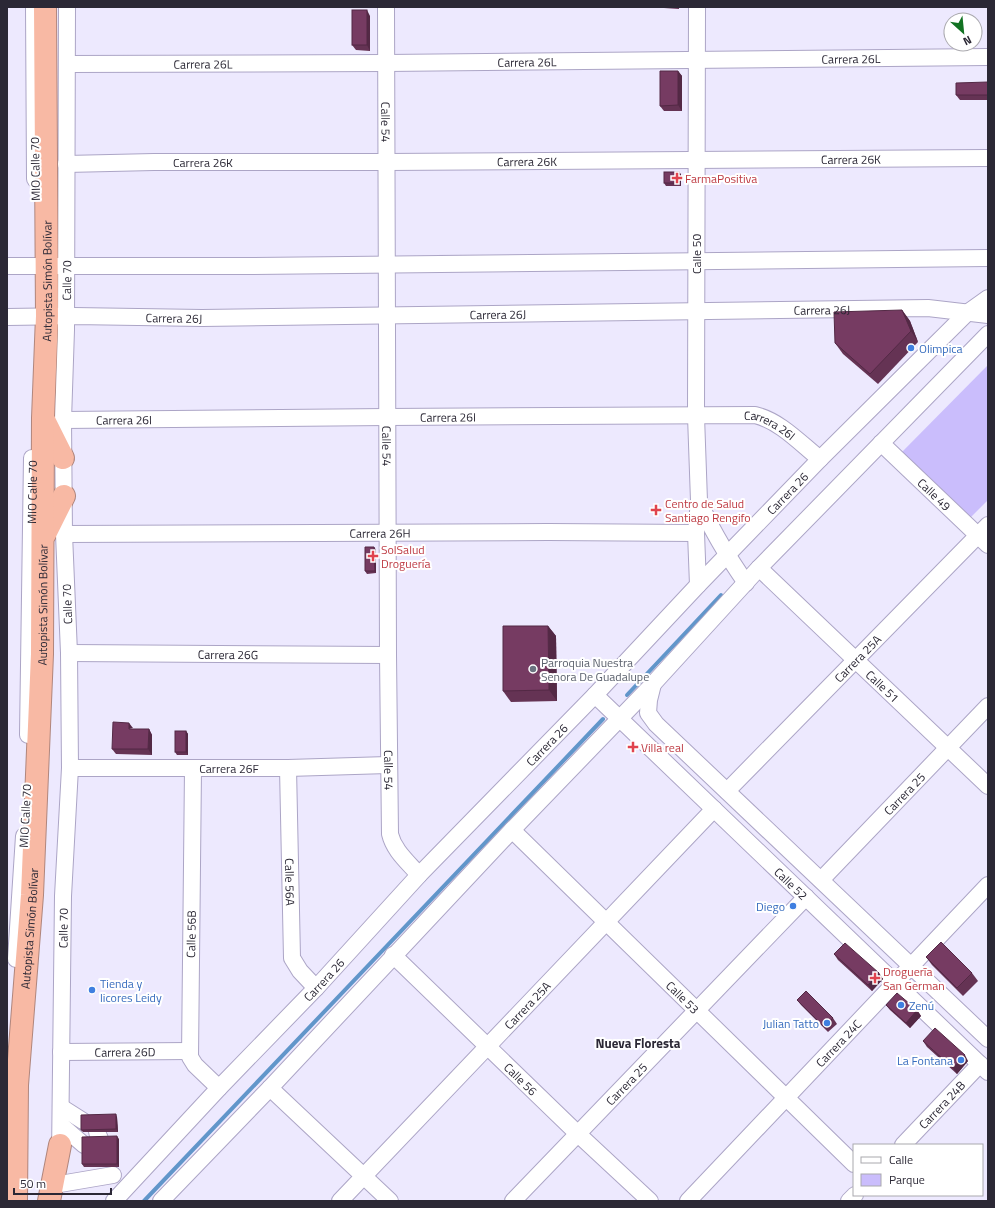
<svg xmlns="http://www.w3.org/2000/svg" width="995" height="1208" viewBox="0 0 995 1208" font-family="'Titillium Web',sans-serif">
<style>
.green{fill:#cabdfc}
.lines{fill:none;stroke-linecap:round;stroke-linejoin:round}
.stream{stroke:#6196ca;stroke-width:4}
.minor-casing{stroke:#aca5c6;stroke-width:18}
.highway-casing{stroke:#b0867d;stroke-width:24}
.minor{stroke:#fff;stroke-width:16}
.highway{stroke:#f8b9a4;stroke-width:22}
.wall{fill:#653354}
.shaded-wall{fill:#532945}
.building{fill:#763b62;stroke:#532945}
.health-dot{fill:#e0444e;stroke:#fff;stroke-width:1.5}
.shop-dot{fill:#3f7fe0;stroke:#fff;stroke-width:1.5}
.worship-dot{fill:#6b7280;stroke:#fff;stroke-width:1.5}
.labels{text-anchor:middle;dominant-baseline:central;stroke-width:4;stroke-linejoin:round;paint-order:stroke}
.street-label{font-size:12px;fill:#2b2835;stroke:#fff}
.health-label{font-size:12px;fill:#be3a42;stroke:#fff;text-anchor:start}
.shop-label{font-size:12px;fill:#366cbe;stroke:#fff;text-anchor:start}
.worship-label{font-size:12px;fill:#5b616d;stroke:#fff;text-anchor:start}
.neighbourhood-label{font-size:13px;font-weight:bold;fill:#2b2835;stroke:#fff}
</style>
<rect width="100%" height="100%" fill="#ede9fe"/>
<path class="green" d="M988,365V500L970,518L902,452Z"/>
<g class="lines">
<g class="stream">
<path d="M627,695L721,595"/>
<path d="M144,1201L603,719"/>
</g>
<g class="minor-casing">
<g id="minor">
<path d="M34,7L35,179"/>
<path id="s1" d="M386,7L388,655L390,834C394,851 408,862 419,875"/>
<path d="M697,7L696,416L699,501L696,533L698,585"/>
<path id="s2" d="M67,64L386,63L988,57"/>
<path id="s3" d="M66,164L154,162H386L988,158"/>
<path d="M7,266H245L988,258"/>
<path id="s4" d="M7,317L74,316L202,318L928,308L988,315"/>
<path id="s5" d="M63,420L387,417L755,415C780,421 800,443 820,459"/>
<path id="s6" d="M881,443L988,545"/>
<path d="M700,503C712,532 728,557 746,583"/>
<path id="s7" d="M64,534L548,532L696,533"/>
<path id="s8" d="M759,568L988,786"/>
<path id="s9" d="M69,653L388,655"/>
<path d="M653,684L649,700L648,713L656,724L988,1039"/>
<path id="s10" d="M595,695L988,1072"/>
<path id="s11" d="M28,735L32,458"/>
<path id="s12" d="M70,768H288L388,765"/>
<path id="s13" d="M288,768L292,958L300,971L316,988"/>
<path d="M193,769L190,1057L195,1065L219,1088"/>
<path id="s14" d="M727,791L988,525"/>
<path id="s15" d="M512,830L854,1164"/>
<path id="s16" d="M821,880L988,706"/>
<path id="s17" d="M393,955L578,1134L650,1201"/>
<path d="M16,959L24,836"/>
<path id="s18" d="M61,1052L190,1051"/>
<path d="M270,1088L390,1201"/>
<path d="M61,1107L83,1121"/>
<path d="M61,1125L84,1145"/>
<path d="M97,1132L100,1139"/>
<path id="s19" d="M903,1145L980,1064"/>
<path id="s20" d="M60,1155L63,896L70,768L69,653L64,534L63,420L66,330L67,7"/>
<path d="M60,1184L113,1175"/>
<path id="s21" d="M114,1201L219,1088L316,988L419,875L595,695L698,585L820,459L967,313L988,298"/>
<path d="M161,1201L270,1088L512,830L653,684L759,568L988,334"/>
<path id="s22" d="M340,1201L714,809"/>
<path id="s23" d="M513,1201L806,897"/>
<path id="s24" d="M688,1201L988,885"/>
<path d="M849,1201L855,1195"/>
</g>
</g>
<g class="highway-casing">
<g id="highway">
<path d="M45,422L63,458"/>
<path d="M45,534L64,496"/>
<path id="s25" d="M16,1201L17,1085L32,895L42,654L43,418L47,316L45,7"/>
<path d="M49,1201L60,1145"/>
</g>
</g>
<use href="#minor" class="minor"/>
<use href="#highway" class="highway"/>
</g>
<g class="wall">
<path d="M663,7H679V9L664,8Z"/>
<path d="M370,16V51L356,50L352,45Z"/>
<path d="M678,71L682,76V111H664L660,106Z"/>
<path d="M988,82V100H960L956,95Z"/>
<path d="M681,174V186H666L664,183Z"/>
<path d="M902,310L910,321L918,342L878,384L843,354L835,343Z"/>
<path d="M374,547L376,550V573L367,574L365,571Z"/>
<path d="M548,626L556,636L557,701L511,702L503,691Z"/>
<path d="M133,729H149L152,735V755L116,754L112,749Z"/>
<path d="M186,731L188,734V755H177L175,752Z"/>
<path d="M834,954L879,973L883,979L872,991L838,960Z"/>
<path d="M926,957L972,973L978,981L963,996L932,965Z"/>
<path d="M797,1000L833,1018L837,1024L828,1032L801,1005Z"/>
<path d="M886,1005L917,1010L921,1016L910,1028L890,1010Z"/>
<path d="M923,1041L968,1061L957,1074L927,1047Z"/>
<path d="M117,1117L118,1132H83L81,1130Z"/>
<path d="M119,1139V1167H84L82,1164Z"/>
</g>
<g class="shaded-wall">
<path d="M367,10L370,16V51L367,45Z"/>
<path d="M678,71L682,76V111L678,105Z"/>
<path d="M679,172L681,174V186L679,183Z"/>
<path d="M902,310L910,321L918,342L911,331Z"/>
<path d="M374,547L376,550V573L375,571Z"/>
<path d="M548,626L556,636L557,701L549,690Z"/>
<path d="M129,723L133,728L129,729Z"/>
<path d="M149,729L152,735V755L148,749Z"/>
<path d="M186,731L188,734V755L186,752Z"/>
<path d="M879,973L883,979L872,991L868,985Z"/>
<path d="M917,1010L921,1016L910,1028L906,1023Z"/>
<path d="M965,1055L968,1061L957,1074L953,1068Z"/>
<path d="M116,1114L117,1117L118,1132L116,1129Z"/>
<path d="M117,1136L119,1139V1167L117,1164Z"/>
</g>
<g class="building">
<rect x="352" y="10" width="15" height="35"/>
<path d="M660,71H678V105L660,106Z"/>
<path d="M988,82V95H956V83Z"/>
<rect x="664" y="172" width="15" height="11"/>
<path d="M902,310L911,331L870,374L835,343L834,312Z"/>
<path d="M365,547H374L375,571H365Z"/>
<path d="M503,626H548L549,690L503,691Z"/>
<path d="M113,722L129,723V729H149L148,749H112Z"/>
<rect x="175" y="731" width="11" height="21"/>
<path d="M941,942L972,973L957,988L926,957Z"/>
<path d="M845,943L879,973L868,985L834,954Z"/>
<path d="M806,991L833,1018L824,1027L797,1000Z"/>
<path d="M897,993L917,1010L906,1023L886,1005Z"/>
<path d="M935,1028L965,1055L953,1068L923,1041Z"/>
<path d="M116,1114V1129L81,1130V1115Z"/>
<path d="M117,1136V1164H82V1137Z"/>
</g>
<g class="health-dot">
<path d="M675 172h4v4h4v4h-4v4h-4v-4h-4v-4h4z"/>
<path d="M654 504h4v4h4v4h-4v4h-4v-4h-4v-4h4z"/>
<path d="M371 550h4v4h4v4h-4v4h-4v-4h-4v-4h4z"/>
<path d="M631 741h4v4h4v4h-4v4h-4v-4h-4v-4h4z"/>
<path d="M873 972h4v4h4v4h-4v4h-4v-4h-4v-4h4z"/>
</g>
<g class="shop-dot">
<circle cx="911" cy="348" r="4"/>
<circle cx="793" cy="906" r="4"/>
<circle cx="92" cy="990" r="4"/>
<circle cx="901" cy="1005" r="4"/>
<circle cx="827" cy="1023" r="4"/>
<circle cx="961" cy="1060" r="4"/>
</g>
<circle class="worship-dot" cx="533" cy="669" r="4"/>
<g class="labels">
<g class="street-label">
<text stroke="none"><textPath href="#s2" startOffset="784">Carrera 26L</textPath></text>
<text stroke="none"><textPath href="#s2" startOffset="460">Carrera 26L</textPath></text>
<text stroke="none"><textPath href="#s2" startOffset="136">Carrera 26L</textPath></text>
<text stroke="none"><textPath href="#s1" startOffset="115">Calle 54</textPath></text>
<text stroke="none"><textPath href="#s3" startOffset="785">Carrera 26K</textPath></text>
<text stroke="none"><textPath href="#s3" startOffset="461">Carrera 26K</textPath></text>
<text stroke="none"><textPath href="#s3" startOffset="137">Carrera 26K</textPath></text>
<text transform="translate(35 169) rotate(-91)">MIO Calle 70</text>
<text transform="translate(696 254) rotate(-90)">Calle 50</text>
<text stroke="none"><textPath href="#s25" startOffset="921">Autopista Simón Bolívar</textPath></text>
<text stroke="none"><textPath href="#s20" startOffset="875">Calle 70</textPath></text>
<text stroke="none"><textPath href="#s4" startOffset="815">Carrera 26J</textPath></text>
<text stroke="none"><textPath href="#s4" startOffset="491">Carrera 26J</textPath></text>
<text stroke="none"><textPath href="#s4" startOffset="167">Carrera 26J</textPath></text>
<text stroke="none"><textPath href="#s5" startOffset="385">Carrera 26I</textPath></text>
<text stroke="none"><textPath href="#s5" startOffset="61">Carrera 26I</textPath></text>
<text stroke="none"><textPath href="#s5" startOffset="709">Carrera 26I</textPath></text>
<text stroke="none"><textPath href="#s1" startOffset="439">Calle 54</textPath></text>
<text stroke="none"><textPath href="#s11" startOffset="243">MIO Calle 70</textPath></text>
<text stroke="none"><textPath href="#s21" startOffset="977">Carrera 26</textPath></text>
<text stroke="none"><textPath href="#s6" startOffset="74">Calle 49</textPath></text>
<text stroke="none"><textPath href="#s7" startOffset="316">Carrera 26H</textPath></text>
<text stroke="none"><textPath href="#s25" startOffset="597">Autopista Simón Bolívar</textPath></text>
<text transform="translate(67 604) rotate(-92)">Calle 70</text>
<text stroke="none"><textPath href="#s9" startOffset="159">Carrera 26G</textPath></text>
<text stroke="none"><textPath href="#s14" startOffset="186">Carrera 25A</textPath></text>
<text stroke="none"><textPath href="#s8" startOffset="171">Calle 51</textPath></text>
<text stroke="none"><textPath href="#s21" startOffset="629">Carrera 26</textPath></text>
<text stroke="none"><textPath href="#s12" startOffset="159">Carrera 26F</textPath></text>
<text stroke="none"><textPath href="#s1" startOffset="763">Calle 54</textPath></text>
<text stroke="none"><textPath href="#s16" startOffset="120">Carrera 25</textPath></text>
<text transform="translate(25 816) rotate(-87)">MIO Calle 70</text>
<text stroke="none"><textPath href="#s13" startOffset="114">Calle 56A</textPath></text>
<text stroke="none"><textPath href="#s10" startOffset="272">Calle 52</textPath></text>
<text stroke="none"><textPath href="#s25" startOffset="273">Autopista Simón Bolívar</textPath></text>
<text stroke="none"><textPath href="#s20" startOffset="227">Calle 70</textPath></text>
<text transform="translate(191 934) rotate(-89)">Calle 56B</text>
<text stroke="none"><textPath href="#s21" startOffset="305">Carrera 26</textPath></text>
<text stroke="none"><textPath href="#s15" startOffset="239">Calle 53</textPath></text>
<text stroke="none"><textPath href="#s22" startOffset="271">Carrera 25A</textPath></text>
<text stroke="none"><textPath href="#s24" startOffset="218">Carrera 24C</textPath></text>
<text stroke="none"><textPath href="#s18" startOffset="64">Carrera 26D</textPath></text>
<text stroke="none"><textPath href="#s17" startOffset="178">Calle 56</textPath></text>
<text stroke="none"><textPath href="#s23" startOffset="163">Carrera 25</textPath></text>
<text stroke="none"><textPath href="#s19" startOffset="56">Carrera 24B</textPath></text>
</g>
<g class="health-label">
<text x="685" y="178">FarmaPositiva</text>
<text x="665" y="503">Centro de Salud<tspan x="665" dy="14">Santiago Rengifo</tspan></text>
<text x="381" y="549">SolSalud<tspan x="381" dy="14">Droguería</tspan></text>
<text x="641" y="747">Villa real</text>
<text x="883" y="971">Droguerīa<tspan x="883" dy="14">San German</tspan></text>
</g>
<g class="shop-label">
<text x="919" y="348">Olimpica</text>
<text x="785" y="906" text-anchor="end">Diego</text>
<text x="100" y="983">Tienda y<tspan x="100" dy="14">licores Leidy</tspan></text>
<text x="909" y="1005">Zenú</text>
<text x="819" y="1023" text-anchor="end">Julian Tatto</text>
<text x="953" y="1060" text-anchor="end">La Fontana</text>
</g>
<g class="worship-label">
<text x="541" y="662">Parroquia Nuestra<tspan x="541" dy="14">Senora De Guadalupe</tspan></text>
</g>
<g class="neighbourhood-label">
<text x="638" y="1043">Nueva Floresta</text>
</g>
</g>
<rect width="995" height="1208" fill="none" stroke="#2b2835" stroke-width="16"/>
<rect x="853" y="1144" width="130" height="52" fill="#ffffff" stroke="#aaa9ae"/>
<rect x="861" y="1157" width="20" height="6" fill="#ffffff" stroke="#aaa9ae"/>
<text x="889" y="1164" font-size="12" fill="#2b2835">Calle</text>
<rect x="861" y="1174" width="20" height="12" fill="#cabdfc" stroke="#aaa9ae"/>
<text x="889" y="1184" font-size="12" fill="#2b2835">Parque</text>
<g transform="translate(963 32) rotate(153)"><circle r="19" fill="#ffffff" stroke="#aaa9ae"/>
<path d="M0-3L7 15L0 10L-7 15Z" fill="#127323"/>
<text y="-6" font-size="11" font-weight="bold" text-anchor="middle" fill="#2b2835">N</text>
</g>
<path d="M14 1188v6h97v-6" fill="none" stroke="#2b2835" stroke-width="2"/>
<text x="20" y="1188" font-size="12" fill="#2b2835" stroke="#ffffff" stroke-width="3" paint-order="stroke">50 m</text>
</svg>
